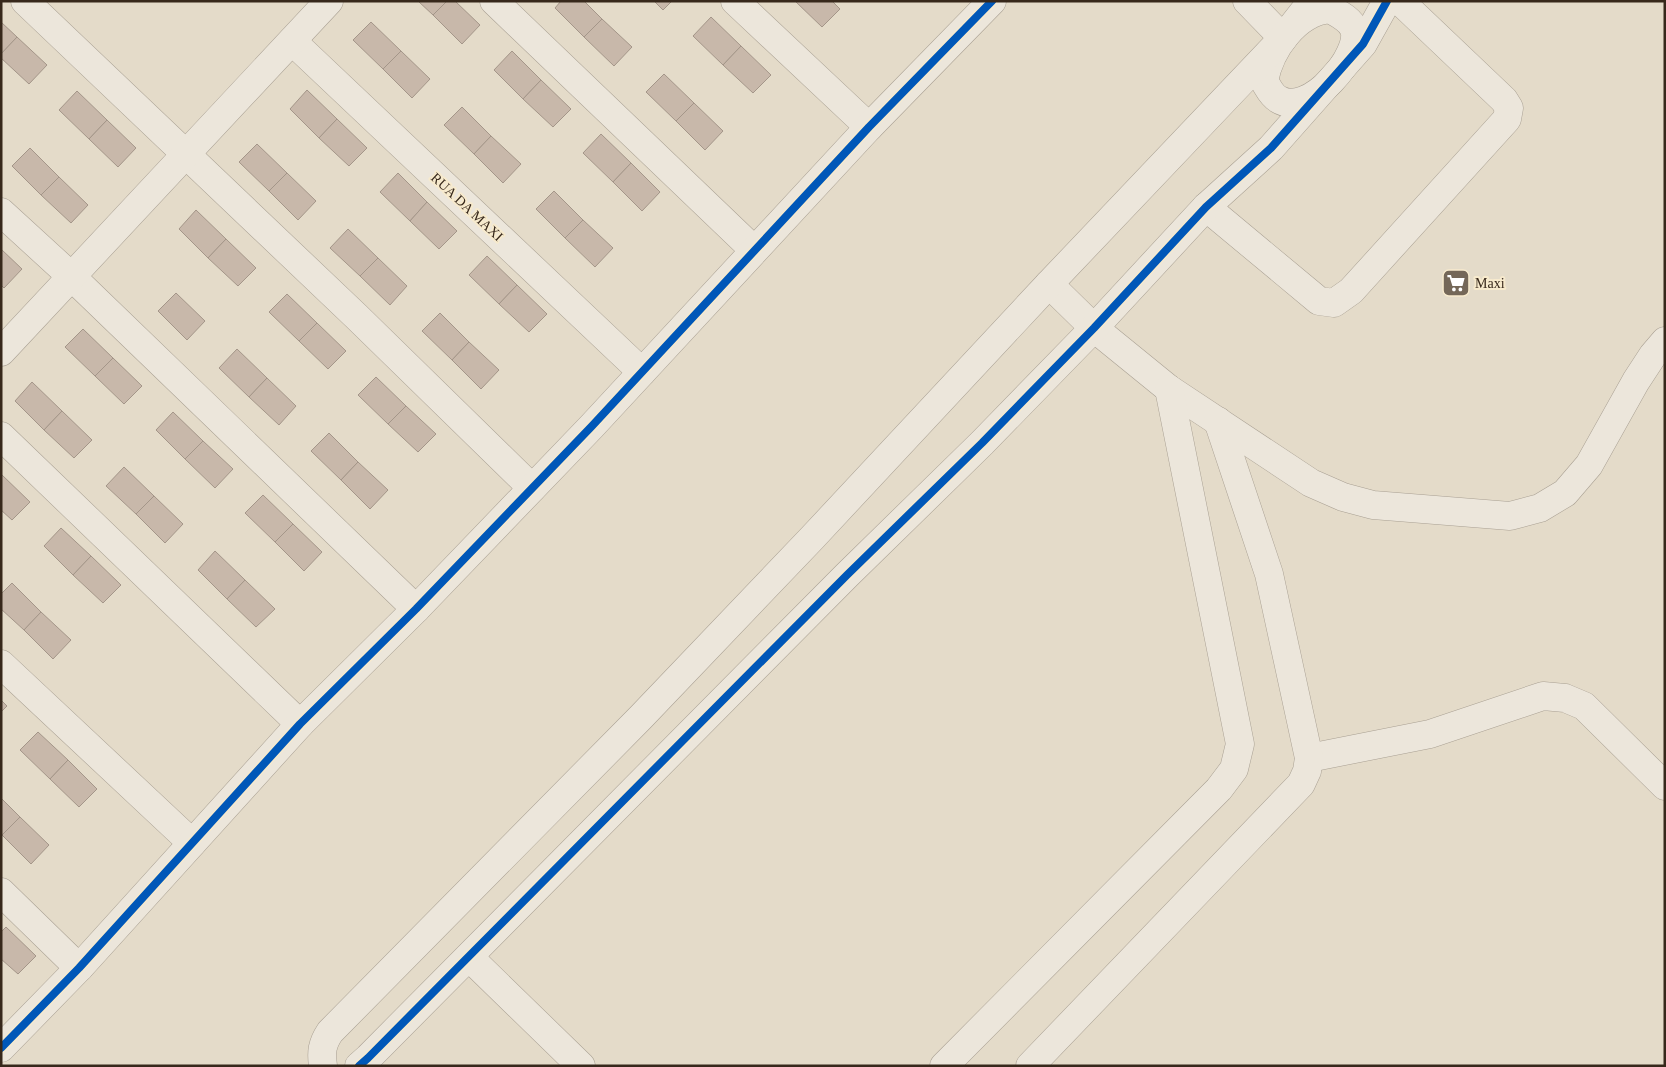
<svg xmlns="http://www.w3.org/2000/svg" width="1666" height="1067" viewBox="0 0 1666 1067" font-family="'Times New Roman',serif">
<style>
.building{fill:#c8b8aa;stroke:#a49689}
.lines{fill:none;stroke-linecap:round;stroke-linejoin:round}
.minor-casing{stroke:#a9a093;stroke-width:29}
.minor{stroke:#ece6db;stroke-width:28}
.cycleway-casing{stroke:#f7eacd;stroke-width:11}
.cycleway{stroke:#0057b8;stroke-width:8}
.labels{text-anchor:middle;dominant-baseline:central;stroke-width:4;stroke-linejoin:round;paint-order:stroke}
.street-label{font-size:14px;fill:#37281b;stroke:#f7eacd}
.poi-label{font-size:14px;fill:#37281b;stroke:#f7eacd;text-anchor:start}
</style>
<rect width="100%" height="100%" fill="#e4dbc9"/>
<g class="building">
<path d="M418,1H447L433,15Z"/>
<path d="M447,1H455L480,25L462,44L433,15Z"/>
<path d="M561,1H584L602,19L584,37L555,8Z"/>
<path d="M654,1H672L663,10Z"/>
<path d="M795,1H832L840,9L822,27Z"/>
<path d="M711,17L741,46L723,65L693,36Z"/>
<path d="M602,19L632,47L614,66L584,37Z"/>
<path d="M1,22L17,37L1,54Z"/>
<path d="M371,22L401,51L383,69L353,40Z"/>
<path d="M17,37L47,65L29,84L1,58V54Z"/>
<path d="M741,46L771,75L753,93L723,65Z"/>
<path d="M401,51L430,79L412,98L383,69Z"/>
<path d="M512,51L541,80L523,99L494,70Z"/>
<path d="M664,74L694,103L676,121L646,92Z"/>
<path d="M541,80L571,109L553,127L523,99Z"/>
<path d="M307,90L337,119L319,138L290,109Z"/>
<path d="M77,91L107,120L89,139L59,110Z"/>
<path d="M694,103L723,131L705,150L676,121Z"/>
<path d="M462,107L491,136L474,154L444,125Z"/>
<path d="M337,119L367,148L349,166L319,138Z"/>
<path d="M107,120L136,148L118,167L89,139Z"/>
<path d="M601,134L631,163L613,182L583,153Z"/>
<path d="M491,136L521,164L503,183L474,154Z"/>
<path d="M257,144L287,173L269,191L239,162Z"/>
<path d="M30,148L59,177L41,195L12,166Z"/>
<path d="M631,163L660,192L642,211L613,182Z"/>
<path d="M287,173L316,201L298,220L269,191Z"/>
<path d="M398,173L427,202L410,221L380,192Z"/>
<path d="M59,177L88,205L71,223L41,195Z"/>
<path d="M554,191L583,220L565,238L536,209Z"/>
<path d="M427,202L457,231L439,249L410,221Z"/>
<path d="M196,210L226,239L208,258L179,229Z"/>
<path d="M583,220L613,248L595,267L565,238Z"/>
<path d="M348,229L378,258L360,276L330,248Z"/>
<path d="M226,239L256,268L238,286L208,258Z"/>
<path d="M1,249L22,269L4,288L1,285Z"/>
<path d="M487,256L517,285L499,304L469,275Z"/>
<path d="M378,258L407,286L390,305L360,276Z"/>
<path d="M517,285L547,314L529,332L499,304Z"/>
<path d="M176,293L205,321L187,340L158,311Z"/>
<path d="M287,294L317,323L299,341L269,312Z"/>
<path d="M440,313L469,342L452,360L422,331Z"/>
<path d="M317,323L346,351L328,369L299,341Z"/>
<path d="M83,329L113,358L95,376L65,347Z"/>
<path d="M469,342L499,370L481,389L452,360Z"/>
<path d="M237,349L267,378L249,397L219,368Z"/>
<path d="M113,358L142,386L124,404L95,376Z"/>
<path d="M376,377L406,406L388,424L358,395Z"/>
<path d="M267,378L296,406L279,425L249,397Z"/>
<path d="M32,382L62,411L44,430L15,401Z"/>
<path d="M406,406L436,434L418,452L388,424Z"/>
<path d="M62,411L92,440L74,458L44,430Z"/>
<path d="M173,412L203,441L185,459L156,430Z"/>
<path d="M329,433L358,462L341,480L311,451Z"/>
<path d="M203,441L233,469L215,488L185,459Z"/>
<path d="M358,462L388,490L370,509L341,480Z"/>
<path d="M124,467L154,496L136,514L106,486Z"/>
<path d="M1,474L30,502L12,520L1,510Z"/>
<path d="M263,495L293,524L275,542L245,513Z"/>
<path d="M154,496L183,524L165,543L136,514Z"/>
<path d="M293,524L322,552L304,571L275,542Z"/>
<path d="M61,528L91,556L73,575L44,546Z"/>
<path d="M215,551L245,580L227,599L198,570Z"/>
<path d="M91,556L121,585L103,603L73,575Z"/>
<path d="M245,580L275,609L256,627L227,599Z"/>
<path d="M12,583L41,612L24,630L1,609V594Z"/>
<path d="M41,612L71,640L53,659L24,630Z"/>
<path d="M1,700L7,706L1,712Z"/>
<path d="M38,732L68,760L50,779L20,750Z"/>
<path d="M68,760L97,789L79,807L50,779Z"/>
<path d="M1,798L20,817L2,835L1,834Z"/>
<path d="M20,817L49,845L31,864L2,835Z"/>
<path d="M6,927L36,956L18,974L1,959V932Z"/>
</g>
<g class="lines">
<g class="minor-casing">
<g id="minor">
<path d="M25,1L357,317L532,488"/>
<path d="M494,1L754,250"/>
<path d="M735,1L869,127"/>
<path d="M1247,1L1283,38"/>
<path d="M1330,9C1339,14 1350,19 1354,29C1363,54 1309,119 1278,99C1271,95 1268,87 1264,81C1270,49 1296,12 1330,9Z"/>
<path d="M292,41L642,372"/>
<path d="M1206,207L1319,301L1334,303L1351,291L1507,119L1509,108L1504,100L1400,1"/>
<path d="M1,212L72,277L416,609"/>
<path d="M1049,284L1094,328L1169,389L1311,483L1343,497L1373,505L1510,516L1540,508L1565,493L1589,465L1636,381L1653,355L1665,341"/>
<path d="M1,352L329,1"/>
<path d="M1,436L300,724"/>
<path d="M1,664L192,843"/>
<path d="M1309,758L1430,734L1543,696L1565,698L1584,706L1665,786"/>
<path d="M1,892L79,968"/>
<path d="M469,957L581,1066"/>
<path d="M1,1048L79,968L300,724L416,609L592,426L869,127L992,1"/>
<path d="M323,1066C321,1052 322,1044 330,1032L641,717L812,538L1049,284L1283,38L1312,1"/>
<path d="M359,1066L368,1058L847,575L982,443L1094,328L1206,207L1271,148L1363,44L1387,1"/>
<path d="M944,1066L1219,789L1234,769L1240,744L1169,389"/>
<path d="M1030,1066L1301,784L1307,771L1309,758L1269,574L1218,421"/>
</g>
</g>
<use href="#minor" class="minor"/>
<g class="cycleway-casing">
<g id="cycleway">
<path d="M1,1048L79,968L300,724L416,609L592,426L869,127L992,1"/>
<path d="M359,1066L368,1058L847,575L982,443L1094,328L1206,207L1271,148L1363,44L1387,1"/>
</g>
</g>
<use href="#cycleway" class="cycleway"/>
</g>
<defs>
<g id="supermarket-square" transform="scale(1.4375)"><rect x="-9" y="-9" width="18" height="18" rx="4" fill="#746758" stroke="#f7eacd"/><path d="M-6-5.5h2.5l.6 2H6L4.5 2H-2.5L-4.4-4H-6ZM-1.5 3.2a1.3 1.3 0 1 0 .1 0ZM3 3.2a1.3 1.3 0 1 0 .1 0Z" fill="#fff"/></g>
</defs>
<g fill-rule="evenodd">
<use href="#supermarket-square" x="1456" y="283"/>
</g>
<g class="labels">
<g class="street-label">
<text transform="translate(467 207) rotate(43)">RUA DA MAXI</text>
</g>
<g class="poi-label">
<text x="1475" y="283">Maxi</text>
</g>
</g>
<rect width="1666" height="1067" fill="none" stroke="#37281b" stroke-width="5"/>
</svg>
